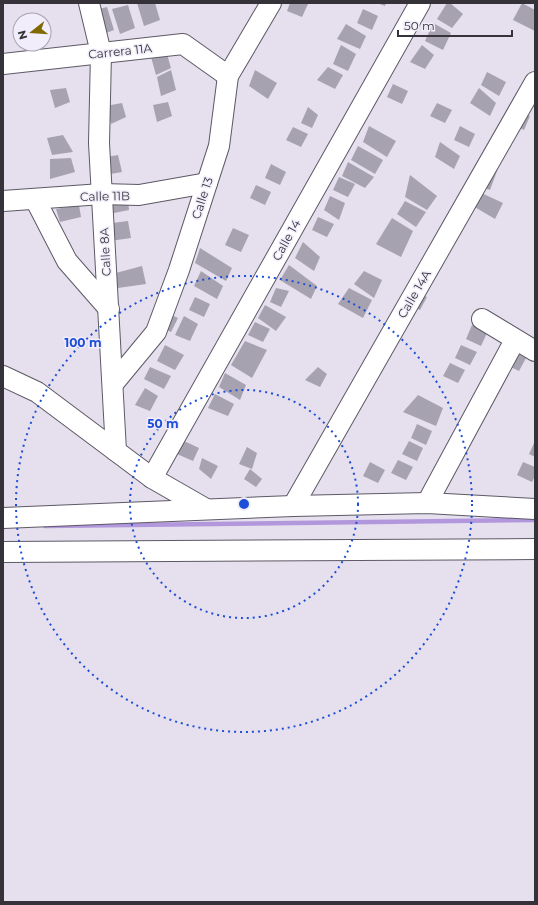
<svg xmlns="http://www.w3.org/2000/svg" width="538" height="905" viewBox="0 0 538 905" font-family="Montserrat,sans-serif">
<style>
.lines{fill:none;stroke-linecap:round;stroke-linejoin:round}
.stream{stroke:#b297dc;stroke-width:4.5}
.building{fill:#a7a2b0}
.minor-casing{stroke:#5d5965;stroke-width:22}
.minor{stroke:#fff;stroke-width:20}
.ring{fill:none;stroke:#1d4ed8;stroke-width:2;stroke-dasharray:2 4}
.labels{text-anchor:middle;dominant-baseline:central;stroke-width:3;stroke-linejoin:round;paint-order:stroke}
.street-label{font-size:12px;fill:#353339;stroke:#f2edfb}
.centre{fill:#1d4ed8;stroke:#f2edfb;stroke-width:2}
.ring-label{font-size:12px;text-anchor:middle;font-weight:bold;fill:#1d4ed8;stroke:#f2edfb;stroke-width:3;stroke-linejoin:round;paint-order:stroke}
</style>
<rect width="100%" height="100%" fill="#e5dfee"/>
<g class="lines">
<path class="stream" d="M45,526L535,520"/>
</g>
<g class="building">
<path d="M137,3H155L160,20L144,26Z"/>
<path d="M290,3L308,4L302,17L287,11Z"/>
<path d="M377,3H386L385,6Z"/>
<path d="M447,3H450L463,14L452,28L437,19Z"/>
<path d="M522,3L535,10V31L513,20Z"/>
<path d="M128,5L135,28L120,34L112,9Z"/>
<path d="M107,7L114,30L98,36L91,11Z"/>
<path d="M363,9L378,16L372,30L357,23Z"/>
<path d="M433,23L451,33L443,50L425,41Z"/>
<path d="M346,24L366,36L360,49L337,39Z"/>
<path d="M341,45L356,54L348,71L333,64Z"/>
<path d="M422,45L434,55L425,69L410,62Z"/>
<path d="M167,54L171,68L156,75L151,57Z"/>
<path d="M328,67L343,75L335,89L317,80Z"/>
<path d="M171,70L176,90L161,96L157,77Z"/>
<path d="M255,70L277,83L268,99L249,86Z"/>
<path d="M487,72L506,82L499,96L481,85Z"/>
<path d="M393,84L408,91L402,104L387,97Z"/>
<path d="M66,88L70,102L55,108L50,90Z"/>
<path d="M479,88L496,103L490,116L470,103Z"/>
<path d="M168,102L172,116L157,122L153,105Z"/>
<path d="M122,103L126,117L111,124L106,106Z"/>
<path d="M437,103L452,110L445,123L430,116Z"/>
<path d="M308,107L318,115L312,128L301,123Z"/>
<path d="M515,109L530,116L524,130L509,123Z"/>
<path d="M369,126L396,141L387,157L363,142Z"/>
<path d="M460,126L475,134L469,147L454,140Z"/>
<path d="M293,127L308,134L301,147L286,140Z"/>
<path d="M63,135L73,152L52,155L47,138Z"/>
<path d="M440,142L460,156L454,169L435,157Z"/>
<path d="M358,146L383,160L375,174L351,160Z"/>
<path d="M118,155L122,172L99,176L95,159Z"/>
<path d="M71,158L75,172L50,179V159Z"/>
<path d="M348,162L374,177L365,188L342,176Z"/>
<path d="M271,164L286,172L280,185L265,178Z"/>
<path d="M486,164L497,171L490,190L474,184Z"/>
<path d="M410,175L437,196L427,210L405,197Z"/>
<path d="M339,177L355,184L348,197L333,190Z"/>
<path d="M256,185L271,192L265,205L250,198Z"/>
<path d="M127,188L129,210L104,215L99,198Z"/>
<path d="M475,190L503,203L495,219L468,203Z"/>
<path d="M330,196L345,203L339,220L324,210Z"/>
<path d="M405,201L426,212L416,227L397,214Z"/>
<path d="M79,205L81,217L60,222L56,209Z"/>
<path d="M318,217L334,224L327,237L312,230Z"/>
<path d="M392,218L413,231L401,257L376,244Z"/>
<path d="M128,221L131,238L110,241L105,224Z"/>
<path d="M233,228L249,235L241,252L225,245Z"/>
<path d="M303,242L320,257L314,271L295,258Z"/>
<path d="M200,248L232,268L226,281L195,263Z"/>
<path d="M289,265L317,286L311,299L280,280Z"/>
<path d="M142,266L146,284L118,288L112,274Z"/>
<path d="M201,271L223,286L217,299L194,286Z"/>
<path d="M364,271L382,280L374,298L354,284Z"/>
<path d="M276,288L289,291L281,307L270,302Z"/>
<path d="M349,288L372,300L363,318L338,304Z"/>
<path d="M411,290L427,297L420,310L405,303Z"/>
<path d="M195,297L210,304L204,317L189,310Z"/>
<path d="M265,305L286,317L276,331L258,318Z"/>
<path d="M163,311L178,318L171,332L156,325Z"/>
<path d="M184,316L198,324L190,341L175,335Z"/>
<path d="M255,322L270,329L263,342L248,335Z"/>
<path d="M472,325L487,333L481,346L466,339Z"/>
<path d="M245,341L267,350L252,378L231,365Z"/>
<path d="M165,345L184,355L175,370L157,361Z"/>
<path d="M461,345L477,352L470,365L455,358Z"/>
<path d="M511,350L526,358L519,371L504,364Z"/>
<path d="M450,363L465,370L458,383L443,376Z"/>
<path d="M150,367L171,376L164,389L144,379Z"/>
<path d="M318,367L327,374L320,387L305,380Z"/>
<path d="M225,373L246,385L240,400L219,387Z"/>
<path d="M145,388L158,396L150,411L135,405Z"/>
<path d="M215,394L234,404L228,416L208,408Z"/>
<path d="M418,395L443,408L436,426L403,412Z"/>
<path d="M417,424L432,431L426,445L411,438Z"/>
<path d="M184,441L199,448L193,461L177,454Z"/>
<path d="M409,441L423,448L417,461L402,454Z"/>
<path d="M535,441V457L529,454Z"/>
<path d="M247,447L257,453L252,469L239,464Z"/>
<path d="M202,458L218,466L211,479L199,469Z"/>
<path d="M398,460L413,467L406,480L391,473Z"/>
<path d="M370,462L385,470L378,483L363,476Z"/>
<path d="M523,462L535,467V476L532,482L517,475Z"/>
<path d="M250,469L262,479L256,487L244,479Z"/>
</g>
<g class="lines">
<g class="minor-casing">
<g id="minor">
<path d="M89,3L101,53L99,143L116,451"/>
<path d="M3,64L183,44L228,76"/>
<path d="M35,199L67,261L109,309"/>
<path d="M3,201L102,194L139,195L207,183"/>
<path d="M482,319L535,351"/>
<path d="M3,376L37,392L152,478L206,509"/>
<path d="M113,384L156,332L179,270L219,146L228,76L271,3"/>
<path d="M152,478L420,3"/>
<path d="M427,503L515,340"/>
<path d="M293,506L535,82"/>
<path d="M3,518L293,506L427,503L535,509"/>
<path d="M3,552L535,549"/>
</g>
</g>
<use href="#minor" class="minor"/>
</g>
<g class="ring">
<circle cx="244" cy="504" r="114"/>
<circle cx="244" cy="504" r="228"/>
</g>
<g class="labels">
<g class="street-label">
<text transform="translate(120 51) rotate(-6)">Carrera 11A</text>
<text transform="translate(105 196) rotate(-1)">Calle 11B</text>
<text transform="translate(202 198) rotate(-72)">Calle 13</text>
<text transform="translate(286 240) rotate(-61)">Calle 14</text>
<text transform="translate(105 252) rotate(-93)">Calle 8A</text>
<text transform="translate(414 294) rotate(-60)">Calle 14A</text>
</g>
</g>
<circle cx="244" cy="504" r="6" class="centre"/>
<g class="ring-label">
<text x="83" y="347">100 m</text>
<text x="163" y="428">50 m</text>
</g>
<rect width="538" height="905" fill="none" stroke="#353339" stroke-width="8"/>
<g transform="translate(32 32) rotate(253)"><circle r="19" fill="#f2edfb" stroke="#a6a3ad"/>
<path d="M0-3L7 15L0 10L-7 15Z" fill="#7f6900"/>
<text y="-6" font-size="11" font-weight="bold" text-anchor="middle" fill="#353339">N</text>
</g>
<path d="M398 30v6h114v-6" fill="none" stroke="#353339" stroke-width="2"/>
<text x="404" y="30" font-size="12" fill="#353339" stroke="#f2edfb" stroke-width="3" paint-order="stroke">50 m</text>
</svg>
